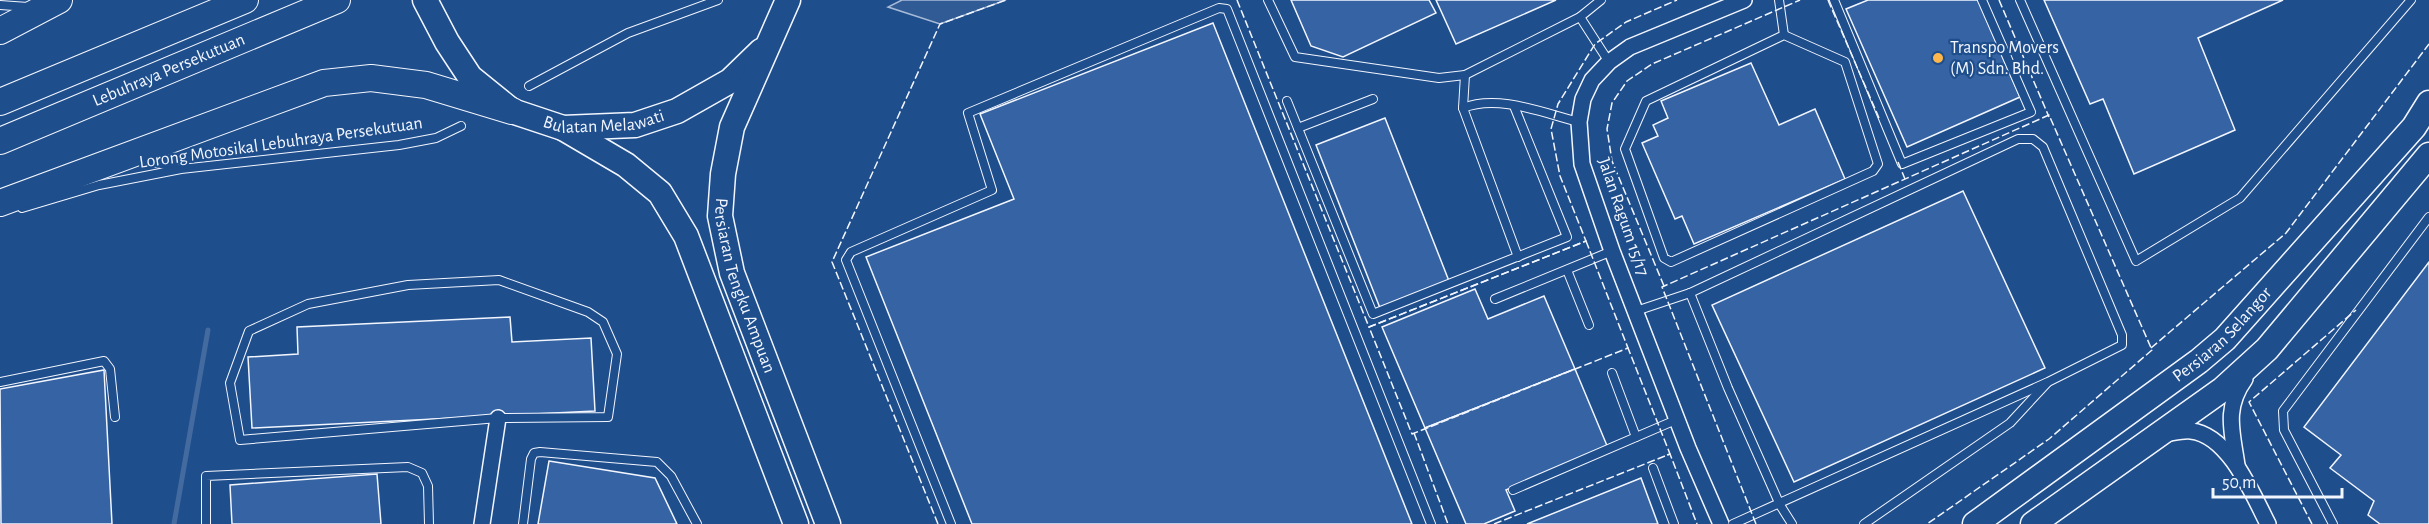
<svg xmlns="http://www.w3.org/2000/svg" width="2429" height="524" viewBox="0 0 2429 524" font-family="'Alegreya Sans',sans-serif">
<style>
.built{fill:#305b95;stroke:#a8bbd7;stroke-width:1.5}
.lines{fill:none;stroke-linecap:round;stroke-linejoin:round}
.stream{stroke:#446ba0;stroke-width:5}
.building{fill:#3563a3;stroke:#f2f6ff;stroke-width:1.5}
.service-casing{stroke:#f2f6ff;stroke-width:10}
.minor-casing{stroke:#f2f6ff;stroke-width:18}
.primary-casing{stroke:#f2f6ff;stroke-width:27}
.trunk-casing{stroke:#f2f6ff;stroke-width:28}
.service{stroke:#1f4e8c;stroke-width:8}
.minor{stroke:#1f4e8c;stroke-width:15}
.primary{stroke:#1f4e8c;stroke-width:24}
.trunk{stroke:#1f4e8c;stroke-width:26}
.fence{stroke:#f2f6ff;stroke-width:1.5;stroke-dasharray:8 3;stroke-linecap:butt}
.poi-dot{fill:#ffb74d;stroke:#1f4e8c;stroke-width:2}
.labels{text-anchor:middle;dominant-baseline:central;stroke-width:4.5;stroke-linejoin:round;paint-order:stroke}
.poi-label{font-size:18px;fill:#f2f6ff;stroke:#1f4e8c;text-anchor:start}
.street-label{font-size:18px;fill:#f2f6ff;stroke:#1f4e8c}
</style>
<rect width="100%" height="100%" fill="#1f4e8c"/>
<path class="built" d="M902,0H1006L940,24L888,7Z"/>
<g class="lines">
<path class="stream" d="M174,524L208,330"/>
</g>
<g class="building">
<path d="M1291,0H1429L1436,13L1343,57L1311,46Z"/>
<path d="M1436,0H1556L1456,44Z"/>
<path d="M1868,0H1978L2020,97L1907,147L1846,9Z"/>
<path d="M2044,0H2283L2198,38L2235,130L2134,174L2103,99L2090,104Z"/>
<path d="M1213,23L1412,524H972L866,257L1014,199L980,114Z"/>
<path d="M1751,63L1779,125L1815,109L1845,179L1694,244L1682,216L1675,219L1642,143L1658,136L1653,125L1668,118L1661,101Z"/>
<path d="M1385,118L1449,281L1380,308L1316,145Z"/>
<path d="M1963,191L2045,368L1794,482L1712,305Z"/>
<path d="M2429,262V524H2380L2368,515L2374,501L2330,468L2341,455L2304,427Z"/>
<path d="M1475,289L1488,319L1544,296L1575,369L1425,428L1382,327Z"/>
<path d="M510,317L512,342L591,338L595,411L252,428L248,357L298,354L297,327Z"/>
<path d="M1575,369L1608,448L1506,490L1515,511L1484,524H1466L1425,428Z"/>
<path d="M104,370L112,524H1L0,389Z"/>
<path d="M549,461L655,478L677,524H538Z"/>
<path d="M377,474L381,524H232L230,485Z"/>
<path d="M1641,478L1658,524H1527Z"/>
</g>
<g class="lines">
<g class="service-casing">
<g id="service">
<path d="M1268,0L1295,57L1439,78L1465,75L1580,17L1601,0"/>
<path d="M1779,0L1784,35"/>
<path d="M1834,0L1902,164L2031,112L1982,0"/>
<path d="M2020,0L2136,261L2240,198L2411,0"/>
<path d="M0,5L28,7"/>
<path d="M1580,17L1609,62"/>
<path d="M1784,35L1845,62L1878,164L1873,171L1671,262L1664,258L1625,149L1646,101Z"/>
<path d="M529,86L628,33L718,0"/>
<path d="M1287,101L1373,314L1567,237L1514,106"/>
<path d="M1463,108L1465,75"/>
<path d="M1298,128L1373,99"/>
<path d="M141,159L176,168"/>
<path d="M22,208L99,185L181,169L399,145L436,138L461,126"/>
<path d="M1518,257L1463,108C1498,94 1543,113 1579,122"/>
<path d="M1567,270L1589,325"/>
<path d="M499,280L588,312L603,322L617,354L608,417L498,418L240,440L230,383L249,331L308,304L408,285Z"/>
<path d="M1690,293L1728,388L1780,505L1792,524"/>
<path d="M1495,299L1612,251"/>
<path d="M1636,311L1690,293L2018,139H2033L2043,147L2122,335V345L2048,382L1733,524"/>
<path d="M1612,373L1636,437"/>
<path d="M0,382L104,361L110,369L115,417"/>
<path d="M1653,468L1674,524"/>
<path d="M1513,490L1678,419"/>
<path d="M206,524V476L408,467L422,473L428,486L429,524"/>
<path d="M523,524L531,459L534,453L540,452L657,462L671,476L697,524"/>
<path d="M951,524L846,260L851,252L992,190L968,113L1219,8L1227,9L1431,524"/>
<path d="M1864,524L2010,423L2047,383"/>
<path d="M2333,524L2284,430L2283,411L2429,217"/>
</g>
</g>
<g class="minor-casing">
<g id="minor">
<path d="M2163,434C2172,433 2183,430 2191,431C2229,435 2253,495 2268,524"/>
<path d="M2237,465C2232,431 2224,408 2245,379"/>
<path d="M482,524L498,418"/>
<path d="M1721,524L1688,448L1612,251L1582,164L1579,122L1583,99L1592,80L1609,62L1630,47L1744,0"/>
</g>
</g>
<g class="primary-casing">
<g id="primary">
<path id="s1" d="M425,0L447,42L470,77L512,111L563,128L635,125L677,111L730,81L761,51"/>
<path id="s2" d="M788,0L732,127L723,174L720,216L732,273L828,524"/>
<path d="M563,128L626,165L660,193L686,236L796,524"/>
<path id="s3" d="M1975,524L2199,361L2225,339L2414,127L2429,103"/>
<path d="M2033,524L2223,389L2267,349L2429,155"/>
</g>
</g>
<g class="trunk-casing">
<g id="trunk">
<path d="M0,31L59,0"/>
<path d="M0,102L245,0"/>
<path id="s4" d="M0,141L337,0"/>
<path d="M0,203L324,83L371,78L426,85L512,111"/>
</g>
</g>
<use href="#service" class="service"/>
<use href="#minor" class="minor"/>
<use href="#primary" class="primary"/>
<use href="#trunk" class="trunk"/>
<g class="fence">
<path d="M1237,0L1369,327L1586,241L1560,176L1551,129L1558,104L1595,44L1626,22L1677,0"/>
<path d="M1828,0L1879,118"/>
<path d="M1999,0L2049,117"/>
<path d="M1898,162L1905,179"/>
<path d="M1586,241L1628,348L1412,434L1369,327Z"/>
<path d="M1664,286L1612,161L1607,129L1612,103L1627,81L1652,64L1800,0"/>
<path d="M2151,348L2286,233L2429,44"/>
<path d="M1414,433L1448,524"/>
<path d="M1667,455L1670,454L1697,524"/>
<path d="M938,524L832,262L940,24L1006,0"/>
<path d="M1494,524L1670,454L1628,348L1625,349"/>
<path d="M1756,524L1662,287L2049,115L2152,350L2049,439L1927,524"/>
<path d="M2312,524L2249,402L2356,310"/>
</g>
</g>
<circle class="poi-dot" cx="1938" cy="58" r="6"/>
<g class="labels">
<g class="poi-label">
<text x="1950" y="48">Transpo Movers<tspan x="1950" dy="21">(M) Sdn. Bhd.</tspan></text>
</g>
<g class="street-label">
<text stroke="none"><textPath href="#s4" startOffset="183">Lebuhraya Persekutuan</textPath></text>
<text stroke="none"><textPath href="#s1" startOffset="238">Bulatan Melawati</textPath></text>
<text transform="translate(281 143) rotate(-8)">Lorong Motosikal Lebuhraya Persekutuan</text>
<text transform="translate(1623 217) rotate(71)">Jalan Ragum 15/17</text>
<text stroke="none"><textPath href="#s2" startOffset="302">Persiaran Tengku Ampuan</textPath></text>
<text stroke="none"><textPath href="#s3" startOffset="312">Persiaran Selangor</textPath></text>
</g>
</g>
<path d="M2213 488v9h129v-9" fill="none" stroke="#f2f6ff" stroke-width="3"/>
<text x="2222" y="488" font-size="18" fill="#f2f6ff" stroke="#1f4e8c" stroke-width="4.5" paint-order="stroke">50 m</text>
</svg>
